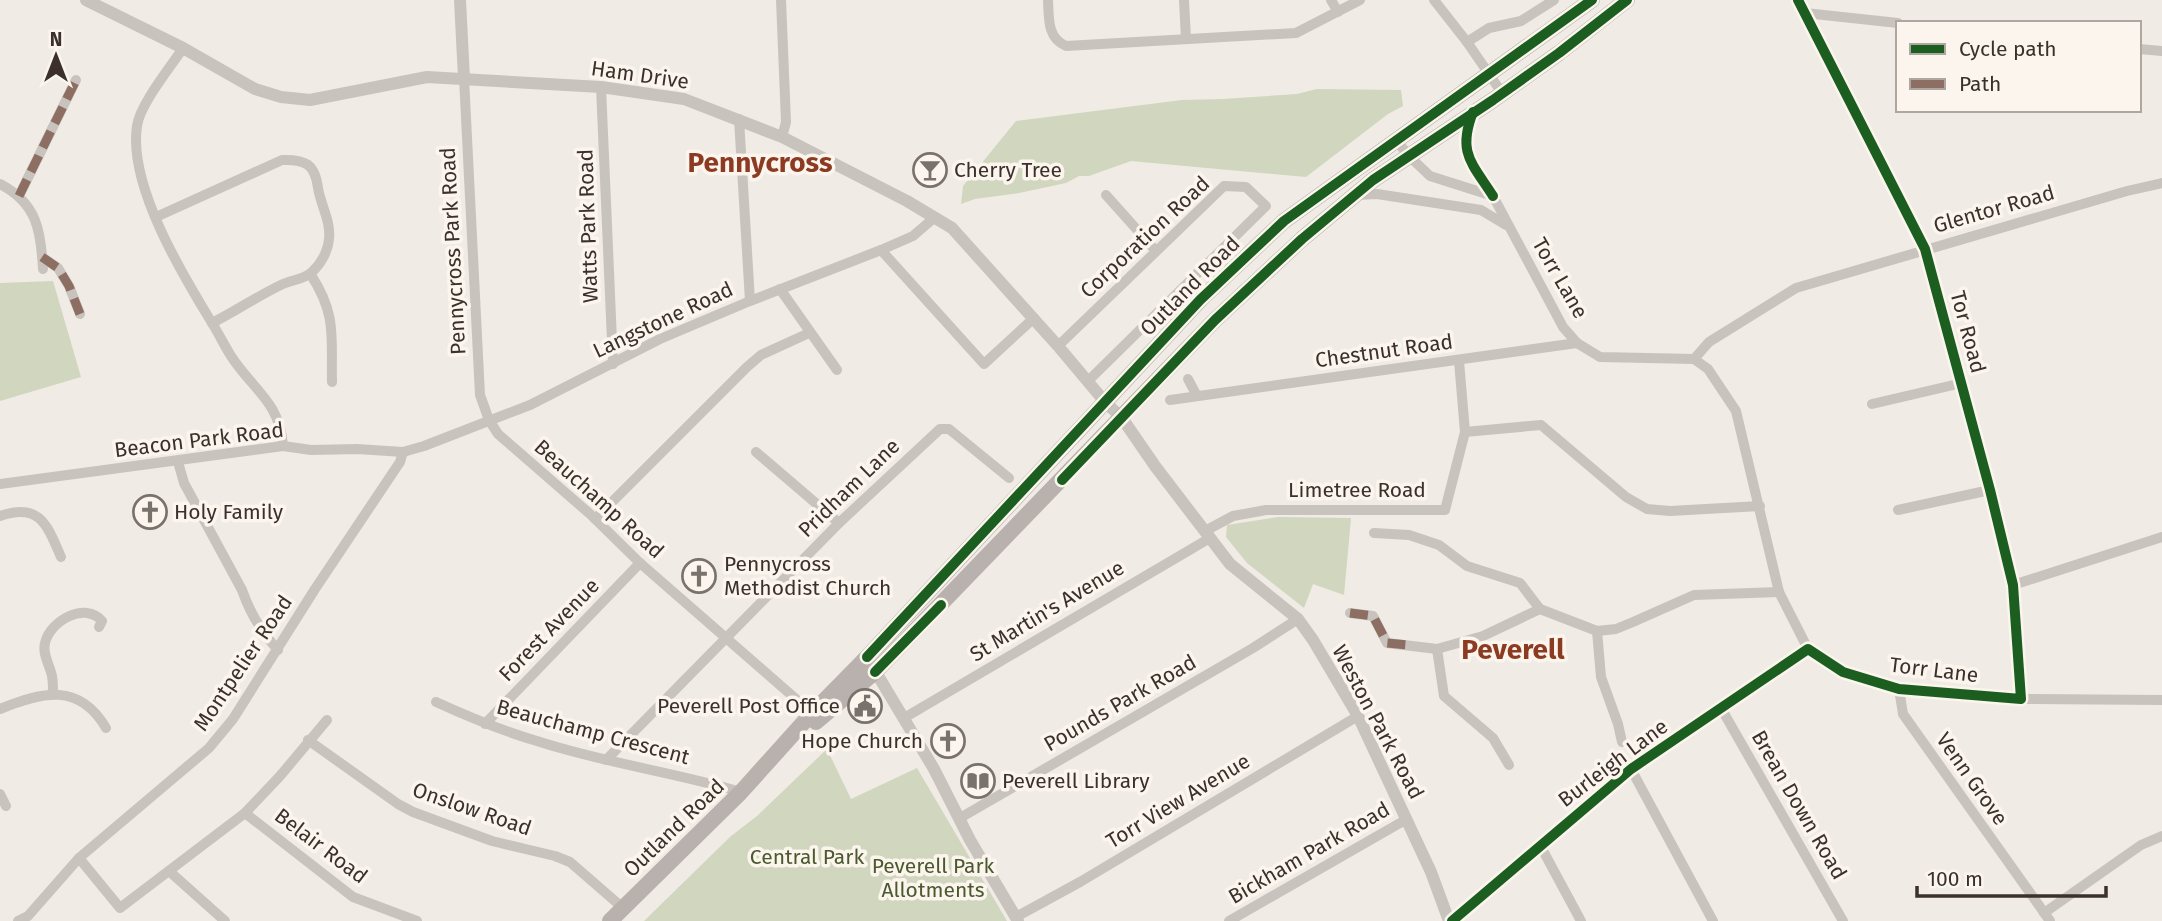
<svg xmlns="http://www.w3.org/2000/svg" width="2162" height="921" viewBox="0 0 2162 921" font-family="'Fira Sans',sans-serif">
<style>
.green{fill:#d1d6bf}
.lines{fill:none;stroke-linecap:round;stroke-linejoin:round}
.minor{stroke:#c9c3be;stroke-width:10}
.tertiary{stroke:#c9c3be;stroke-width:12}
.primary{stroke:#b8b1ad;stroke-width:16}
.quiet{stroke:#8d6e63;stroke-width:9;stroke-dasharray:18 9;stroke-linecap:butt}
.cycleway-casing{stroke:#fbf5ee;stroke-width:15}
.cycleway{stroke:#1b5e20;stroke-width:10}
.labels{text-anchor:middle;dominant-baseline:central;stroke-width:7;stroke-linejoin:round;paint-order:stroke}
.street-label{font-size:21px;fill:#3b302b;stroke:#fbf5ee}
.poi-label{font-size:21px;fill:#3b302b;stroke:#fbf5ee;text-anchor:start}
.park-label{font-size:21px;fill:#4a5a2e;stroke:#fbf5ee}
.district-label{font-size:28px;font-weight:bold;fill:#8c3b22;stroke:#fbf5ee}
</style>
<rect width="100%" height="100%" fill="#f0ebe5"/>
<g class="green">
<path d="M1317,89L1401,90L1403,106L1388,114L1306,177L1131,161L1089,176H1079L1066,183L1019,193L975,199L961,204L963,186L1016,121L1182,100L1223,99L1297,94Z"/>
<path d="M53,281L81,377L0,401V283Z"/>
<path d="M1278,517L1351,518L1344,595L1313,584L1304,608L1247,563L1226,537L1227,525Z"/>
<path d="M827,749L851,799L917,768L1007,921H644L731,836L757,816Z"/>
</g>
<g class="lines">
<g class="minor">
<path d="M781,0L786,122L782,137"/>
<path d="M1048,0C1049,18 1047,38 1066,46L1296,33L1360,0"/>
<path d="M1184,0L1186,39"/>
<path d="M1331,0L1338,12"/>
<path d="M1434,0L1467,42L1502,93"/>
<path d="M1798,0L1925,249L1990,490L2013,585L2021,699"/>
<path d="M1805,13L1898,23"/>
<path d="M1467,42L1489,28L1521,21L1554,0"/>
<path d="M183,48C170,68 140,104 137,126C128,185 182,274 212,323C219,334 224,345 231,356C253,390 280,402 283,446"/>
<path d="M2139,49L2162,51"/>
<path d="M464,78L480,395L489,420L498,434L590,514L640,563L812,713"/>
<path d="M601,87L613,364"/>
<path d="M1472,116L1466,135L1467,153L1493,196L1563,327L1577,343L1600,357L1694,359L1708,369L1736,411L1779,592L1808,649L1843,672L1899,689L2021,699L2162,700"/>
<path d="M739,119L750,301"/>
<path d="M1396,140L1409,156L1430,176L1493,196"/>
<path d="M0,184C37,203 41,231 43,269"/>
<path d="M1106,195L1156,251"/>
<path d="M1355,195L1377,194L1481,210L1506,225"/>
<path d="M19,196L76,80"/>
<path d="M156,217L282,160C305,159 315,164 318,188C321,206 331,221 329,239C328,251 321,264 312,272C305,279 292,280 283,284C259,295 236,311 212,323"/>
<path d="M881,250L984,364L1034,318"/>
<path d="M42,257L58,268L69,286L80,314"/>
<path d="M311,275C337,315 331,337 332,382"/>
<path d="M780,289L837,370"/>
<path d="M1058,346L1224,186L1246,187L1266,206L1088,381"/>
<path d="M1694,359L1709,342L1796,288L2127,191L2162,183"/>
<path d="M1188,379L1197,396"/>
<path d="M1170,400L1577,343"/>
<path d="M1872,404L1962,383"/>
<path d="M1465,432L1541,425L1626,497L1647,509L1670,511L1760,506"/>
<path d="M756,452L839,523"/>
<path d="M178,462L184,483L242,590C250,613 262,633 278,650"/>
<path d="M0,484L283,446L311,450L357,449L403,452L424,446L530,405L660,339L750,301L881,250L913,236L935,217"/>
<path d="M1898,510L1990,490"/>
<path d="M0,516C40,502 47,525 61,557"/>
<path d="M595,519L747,367L761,355L809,333"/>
<path d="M1205,531L1233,516L1266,510H1445L1465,432L1459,361"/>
<path d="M1374,533L1409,535L1439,545L1467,566L1520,583L1540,609L1597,631L1616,629L1633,622L1694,595L1779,592"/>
<path d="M2013,585L2162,537"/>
<path d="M1350,613L1373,616L1387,643L1437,649L1483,636L1540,609"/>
<path d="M1597,631L1601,677L1618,724L1622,742"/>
<path d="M1437,649L1444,696L1493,738L1509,765"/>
<path d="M1899,689L1903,714L2050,921"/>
<path d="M53,693C53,688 53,682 52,676C50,666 42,654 45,643C50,621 85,601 102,621L99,627"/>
<path d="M436,702C469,717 502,731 537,741C604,763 674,772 741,792"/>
<path d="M1721,708L1843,921"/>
<path d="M0,709C42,692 79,682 106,728"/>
<path d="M904,718L1210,538"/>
<path d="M485,724L640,563"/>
<path d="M308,740L398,804L413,812L492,841L555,856L570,862L623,908"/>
<path d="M606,760L839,523L940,429H949L1009,478"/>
<path d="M1631,769L1713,921"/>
<path d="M0,794L6,806"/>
<path d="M245,813L353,897L417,921"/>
<path d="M960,818L1253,648L1298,619"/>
<path d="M1540,845L1581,921"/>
<path d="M79,858L120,908L245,813L280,776L327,720"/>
<path d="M169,871L225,921"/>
<path d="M2044,913L2141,845L2162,836"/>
<path d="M1016,917L1080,882L1358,716"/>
<path d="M18,921L28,916L79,858L209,748L233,719L315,589L400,462L403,452"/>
<path d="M1229,921L1407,819"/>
<path d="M1452,921L1631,769L1808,649"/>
</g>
<g class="tertiary">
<path d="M86,0L183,48L255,89L281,97L310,100L427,77L601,87L684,99L782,137L907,201L952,228L1058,346L1105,402L1122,418L1155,466L1230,564L1298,619L1313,640L1358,716L1431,872L1449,921"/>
<path d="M460,0L464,78"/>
<path d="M871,664L934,769L970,840L1018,921"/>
</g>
<g class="primary">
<path d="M816,722L875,672L1215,320L1302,239L1373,180L1493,100L1559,53L1627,0"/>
<path d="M610,921L741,792L812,713L871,653L1200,300L1284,221L1592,0"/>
</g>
<g class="quiet">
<path d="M19,196L76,80"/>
<path d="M42,257L58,268L69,286L80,314"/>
<path d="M1350,613L1373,616L1387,643L1409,645"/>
</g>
<g class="cycleway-casing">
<g id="cycleway">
<path d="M1473,112C1457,153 1472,163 1493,196"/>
<path d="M1062,480L1215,320L1302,239L1373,180L1493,100L1559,53L1627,0"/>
<path d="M867,657L1200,300L1284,221L1592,0"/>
<path d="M875,672L941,605"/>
<path d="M1452,921L1631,769L1808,649L1843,672L1899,689L2021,699L2013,585L1990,490L1925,249L1798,0"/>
</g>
</g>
<use href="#cycleway" class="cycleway"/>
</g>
<defs>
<g id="bar-ring" transform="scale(1.75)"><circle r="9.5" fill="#fbf5ee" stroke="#7a716c" stroke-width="1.5"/><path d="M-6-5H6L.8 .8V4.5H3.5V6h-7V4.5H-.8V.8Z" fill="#7a716c"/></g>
<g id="church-ring" transform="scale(1.75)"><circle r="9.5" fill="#fbf5ee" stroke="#7a716c" stroke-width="1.5"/><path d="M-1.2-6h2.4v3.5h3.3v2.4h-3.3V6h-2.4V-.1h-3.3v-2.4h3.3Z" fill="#7a716c"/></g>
<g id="civic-ring" transform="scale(1.75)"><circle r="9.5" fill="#fbf5ee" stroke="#7a716c" stroke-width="1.5"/><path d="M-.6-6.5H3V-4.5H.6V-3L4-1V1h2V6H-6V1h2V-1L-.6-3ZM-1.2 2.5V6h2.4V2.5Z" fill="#7a716c"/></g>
<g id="library-ring" transform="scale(1.75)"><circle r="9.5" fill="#fbf5ee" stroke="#7a716c" stroke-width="1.5"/><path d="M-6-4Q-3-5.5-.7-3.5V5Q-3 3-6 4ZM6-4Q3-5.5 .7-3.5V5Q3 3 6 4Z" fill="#7a716c"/></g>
</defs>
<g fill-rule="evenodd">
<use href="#bar-ring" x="930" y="170"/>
<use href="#church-ring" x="150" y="512"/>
<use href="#church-ring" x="699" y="576"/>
<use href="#civic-ring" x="865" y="706"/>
<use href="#church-ring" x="948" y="741"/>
<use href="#library-ring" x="978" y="781"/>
</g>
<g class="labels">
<g class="street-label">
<text transform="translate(640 75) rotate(8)">Ham Drive</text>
<text transform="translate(1994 209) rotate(-16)">Glentor Road</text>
<text transform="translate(588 226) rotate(-92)">Watts Park Road</text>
<text transform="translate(1145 237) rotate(-43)">Corporation Road</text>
<text transform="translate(453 251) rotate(-93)">Pennycross Park Road</text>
<text transform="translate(1560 278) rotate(60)">Torr Lane</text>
<text transform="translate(1190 286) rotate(-45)">Outland Road</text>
<text transform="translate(663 320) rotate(-25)">Langstone Road</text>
<text transform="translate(1968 332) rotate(75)">Tor Road</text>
<text transform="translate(1384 351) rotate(-8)">Chestnut Road</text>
<text transform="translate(199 440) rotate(-7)">Beacon Park Road</text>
<text transform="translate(849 488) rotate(-44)">Pridham Lane</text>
<text x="1357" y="490">Limetree Road</text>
<text transform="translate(599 499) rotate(42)">Beauchamp Road</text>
<text transform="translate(1047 611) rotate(-31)">St Martin's Avenue</text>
<text transform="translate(549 630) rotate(-46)">Forest Avenue</text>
<text transform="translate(243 663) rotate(-56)">Montpelier Road</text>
<text transform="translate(1934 670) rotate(7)">Torr Lane</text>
<text transform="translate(1120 703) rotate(-30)">Pounds Park Road</text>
<text transform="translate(1378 722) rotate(62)">Weston Park Road</text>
<text transform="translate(593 732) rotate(15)">Beauchamp Crescent</text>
<text transform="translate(1613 763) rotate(-37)">Burleigh Lane</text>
<text transform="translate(1972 779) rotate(55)">Venn Grove</text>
<text transform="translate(1178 801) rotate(-31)">Torr View Avenue</text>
<text transform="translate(1799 805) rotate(60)">Brean Down Road</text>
<text transform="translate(472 809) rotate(19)">Onslow Road</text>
<text transform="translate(674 828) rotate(-44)">Outland Road</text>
<text transform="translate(321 846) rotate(37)">Belair Road</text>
<text transform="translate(1309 853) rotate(-30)">Bickham Park Road</text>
</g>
<g class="poi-label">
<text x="954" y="170">Cherry Tree</text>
<text x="174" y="512">Holy Family</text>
<text x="724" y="564">Pennycross<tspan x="724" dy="24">Methodist Church</tspan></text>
<text x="840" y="706" text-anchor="end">Peverell Post Office</text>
<text x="923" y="741" text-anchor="end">Hope Church</text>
<text x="1002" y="781">Peverell Library</text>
</g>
<g class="park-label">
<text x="807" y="857">Central Park</text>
<text x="933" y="866">Peverell Park<tspan x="933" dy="24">Allotments</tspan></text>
</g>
<g class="district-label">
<text x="760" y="162">Pennycross</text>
<text x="1513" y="649">Peverell</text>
</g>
</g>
<rect x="1896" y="21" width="245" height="91" fill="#fbf5ee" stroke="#aea6a0" stroke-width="2"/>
<rect x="1910" y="44" width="35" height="10" fill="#1b5e20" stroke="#aea6a0" stroke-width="2"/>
<text x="1959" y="56" font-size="21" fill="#3b302b">Cycle path</text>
<rect x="1910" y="79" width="35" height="10" fill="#8d6e63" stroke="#aea6a0" stroke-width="2"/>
<text x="1959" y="91" font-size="21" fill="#3b302b">Path</text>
<g transform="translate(56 56)" stroke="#fbf5ee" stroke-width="5" paint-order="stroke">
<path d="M0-5L12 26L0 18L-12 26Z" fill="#3b302b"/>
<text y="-10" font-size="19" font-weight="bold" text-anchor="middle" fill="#3b302b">N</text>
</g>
<path d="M1917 886v10h189v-10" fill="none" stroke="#3b302b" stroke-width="3.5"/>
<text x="1927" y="886" font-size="21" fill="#3b302b" stroke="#fbf5ee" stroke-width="5" paint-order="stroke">100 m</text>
</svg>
